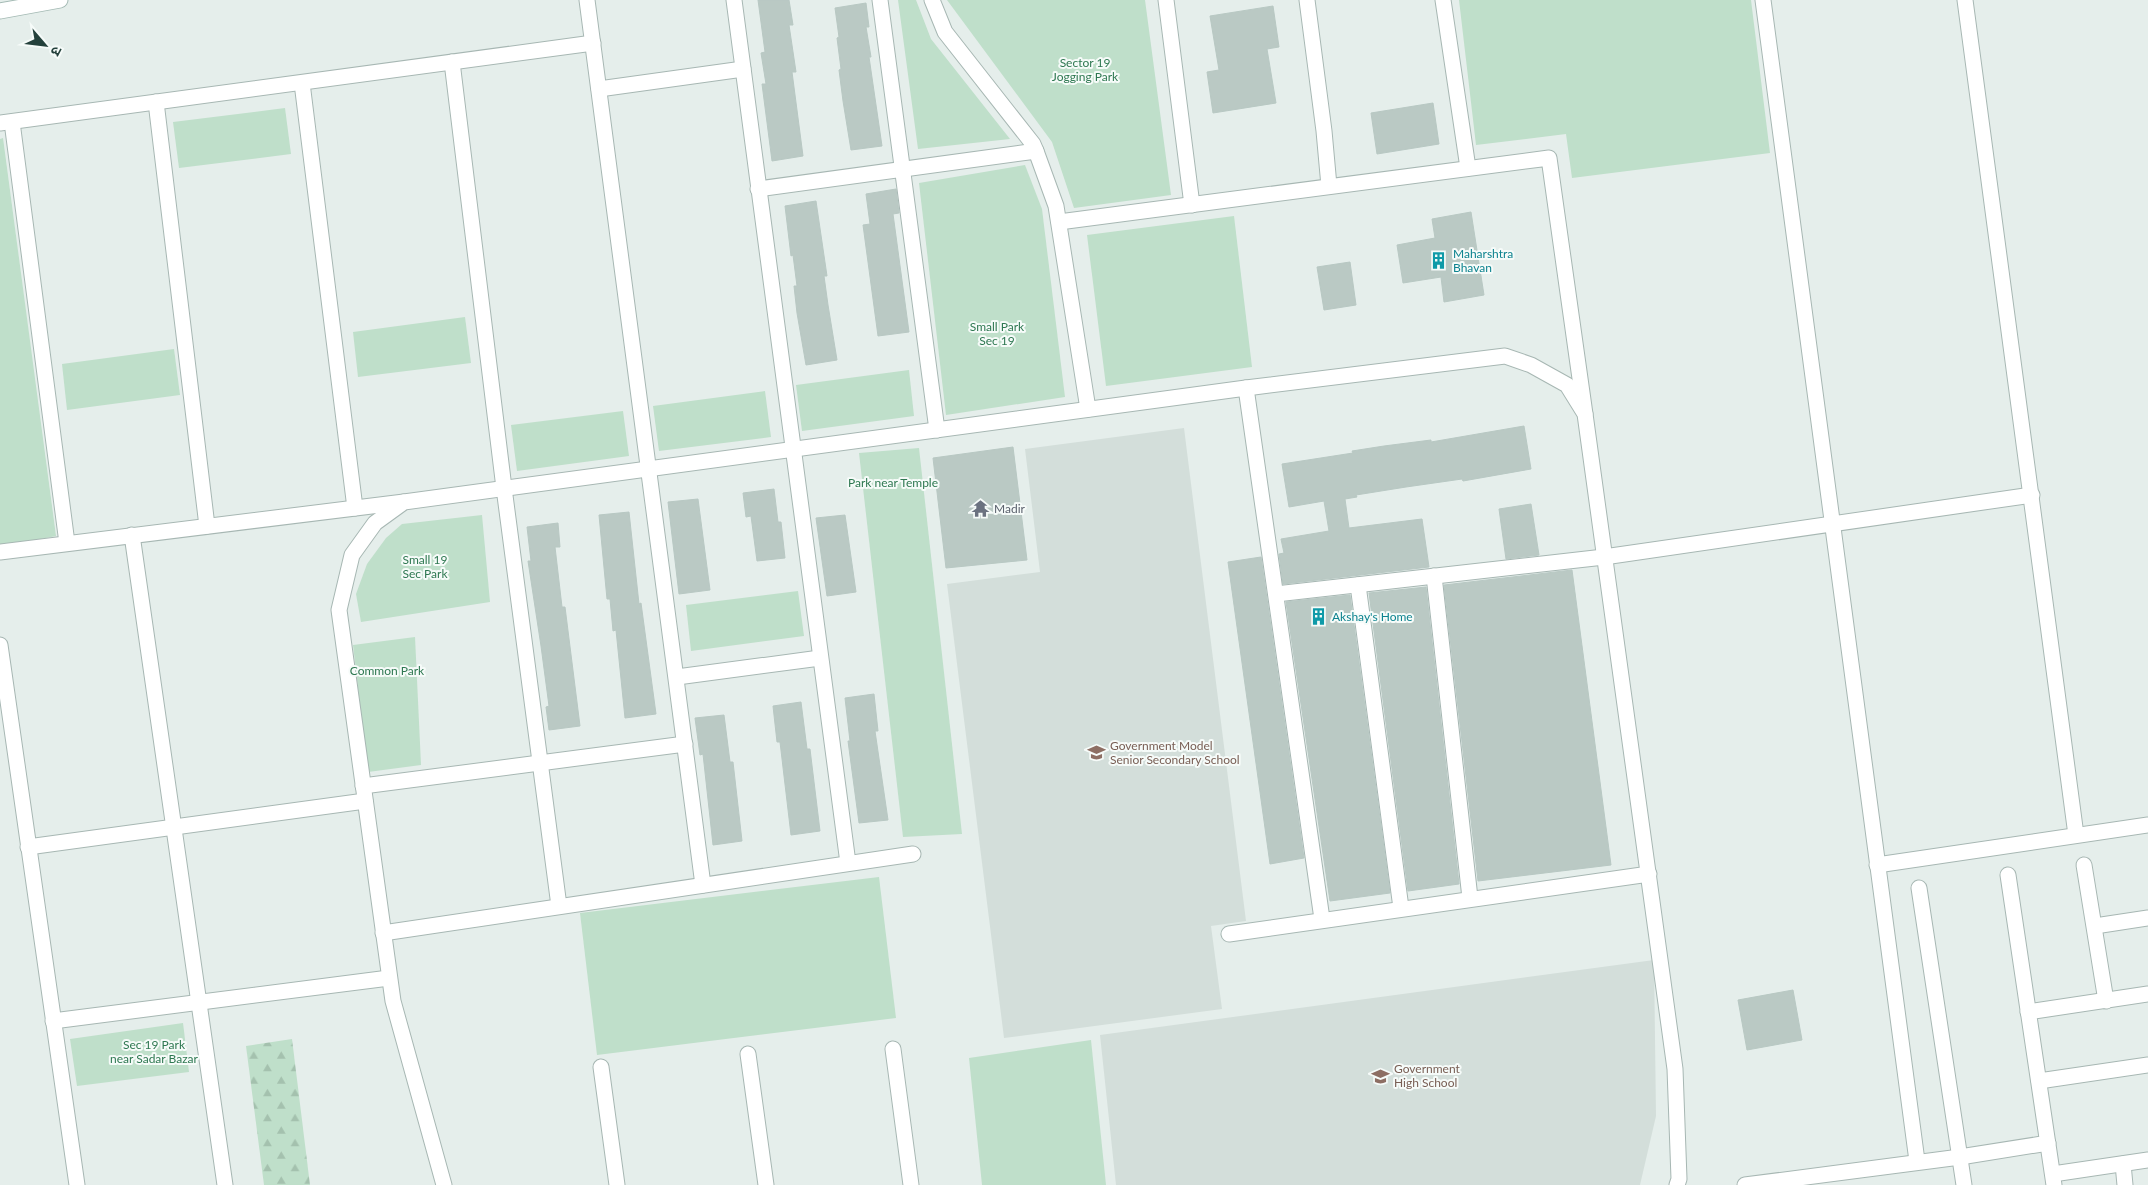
<svg xmlns="http://www.w3.org/2000/svg" width="2148" height="1185" viewBox="0 0 2148 1185" font-family="Lato,'Noto Sans Devanagari',sans-serif">
<defs>
<pattern id="forest-firs" width="22" height="20" patternUnits="userSpaceOnUse" patternTransform="scale(1.25)"><rect width="22" height="20" fill="#bfdfca"/><path d="M5 1l3.5 6h-7zM16 11l3.5 6h-7z" fill="#a4c1ae"/></pattern>
</defs>
<rect width="100%" height="100%" fill="#e5eeeb"/>
<!-- built -->
<g fill="#d3deda">
<polygon points="1184,428 1246,921 1211,926 1222,1009 1004,1038 947,584 1040,572 1025,449"/>
<polygon points="1654,960 1656,1116 1640,1185 1116,1185 1100,1035"/>
</g>
<!-- forest -->
<polygon fill="url(#forest-firs)" points="292,1039 310,1185 264,1185 246,1046"/>
<!-- park -->
<g fill="#bfdfca">
<polygon points="898,0 916,0 931,39 1010,139 918,149"/>
<polygon points="947,0 1145,0 1171,195 1074,208 1052,142"/>
<polygon points="1459,0 1751,0 1770,153 1572,178 1566,134 1476,145"/>
<polygon points="285,108 291,154 179,168 173,122"/>
<polygon points="3,138 56,536 0,547 0,139"/>
<polygon points="1025,165 1042,209 1065,397 946,415 919,183"/>
<polygon points="1234,216 1252,367 1106,386 1087,235"/>
<polygon points="465,317 471,363 358,377 353,332"/>
<polygon points="174,349 180,395 67,410 62,364"/>
<polygon points="909,370 914,416 802,431 796,385"/>
<polygon points="765,391 771,437 659,451 653,406"/>
<polygon points="623,411 629,456 517,471 511,425"/>
<polygon points="919,448 962,834 903,837 859,453"/>
<polygon points="482,515 490,602 361,622 356,594 367,564 386,538 402,524"/>
<polygon points="798,591 804,636 691,651 686,605"/>
<polygon points="415,637 421,765 368,772 353,645"/>
<polygon points="879,877 896,1018 597,1055 580,913"/>
<polygon points="183,1023 189,1072 77,1086 70,1039"/>
<polygon points="1091,1040 1106,1185 982,1185 969,1058"/>
</g>
<!-- building -->
<g fill="#bac9c4" stroke="#b8c8c3">
<polygon points="758,0 789,0 793,25 789,25 796,72 792,72 803,156 772,161 762,84 766,84 761,53 765,52"/>
<polygon points="866,3 869,27 866,27 871,57 869,57 882,146 851,150 843,101 839,70 841,69 837,38 839,37 835,8"/>
<polygon points="1273,6 1279,47 1267,49 1276,103 1213,113 1207,72 1219,70 1210,16"/>
<polygon points="1433,103 1439,144 1377,154 1371,113"/>
<polygon points="896,189 899,213 893,214 909,332 878,336 863,225 870,224 866,194"/>
<polygon points="816,201 827,276 824,276 828,305 837,360 806,365 797,313 794,286 797,286 793,255 791,256 785,206"/>
<polygon points="1471,212 1484,295 1444,302 1441,277 1403,283 1397,245 1435,238 1432,219"/>
<polygon points="1350,262 1356,305 1324,310 1317,267"/>
<polygon points="1524,426 1531,469 1463,481 1462,479 1406,487 1356,495 1357,497 1345,499 1349,528 1422,519 1429,567 1283,584 1279,554 1284,553 1281,539 1329,531 1324,501 1289,507 1282,464 1353,453 1352,451 1384,446 1431,440 1431,442"/>
<polygon points="1013,447 1027,560 946,568 933,458"/>
<polygon points="774,489 778,522 781,522 785,558 757,561 751,516 746,517 743,493"/>
<polygon points="698,499 710,590 679,594 668,502"/>
<polygon points="1531,504 1539,555 1506,559 1499,509"/>
<polygon points="629,512 639,604 641,603 656,714 625,718 616,630 613,631 610,599 607,599 599,515"/>
<polygon points="845,515 856,592 827,596 816,518"/>
<polygon points="558,523 560,547 555,547 562,607 565,607 580,726 549,730 546,707 549,706 541,646 528,561 531,561 527,527"/>
<polygon points="1261,557 1304,858 1270,864 1228,562"/>
<polygon points="1572,570 1611,865 1478,881 1444,585"/>
<polygon points="1426,587 1459,884 1408,891 1369,593"/>
<polygon points="1350,595 1390,893 1330,901 1286,602"/>
<polygon points="874,694 878,731 875,731 888,820 859,823 848,741 850,741 845,698"/>
<polygon points="801,702 807,749 810,749 820,831 791,835 780,742 777,742 773,706"/>
<polygon points="724,715 730,762 733,762 742,841 713,845 703,754 700,755 695,718"/>
<polygon points="1793,990 1802,1040 1747,1050 1738,1000"/>
</g>
<g fill="none" stroke-linecap="round" stroke-linejoin="round">
<defs>
<g id="minor">
<polyline points="587,0 703,885"/>
<polyline points="734,0 848,863"/>
<polyline points="880,0 937,430"/>
<polyline points="1166,0 1192,205"/>
<polyline points="1307,0 1324,131 1329,186"/>
<polyline points="1443,0 1468,168"/>
<polyline points="1763,0 1917,1161"/>
<polyline points="1965,0 2076,835"/>
<polyline points="452,62 504,488 559,906"/>
<polyline points="302,83 355,508"/>
<polyline points="599,89 743,69"/>
<polyline points="156,102 207,526"/>
<polyline points="12,122 67,543"/>
<polyline points="0,123 593,43"/>
<polyline points="758,189 1036,151"/>
<polyline points="1059,222 1549,158 1585,414"/>
<polyline points="1246,388 1322,919"/>
<polyline points="132,535 225,1185"/>
<polyline points="0,552 404,502"/>
<polyline points="1434,576 1470,898"/>
<polyline points="1358,585 1401,908"/>
<polyline points="1276,594 1604,557 2032,495"/>
<polyline points="0,645 77,1185"/>
<polyline points="677,677 820,658"/>
<polyline points="363,786 685,744"/>
<polyline points="28,847 365,801"/>
<polyline points="1877,865 2148,825"/>
<polyline points="2084,865 2106,1001"/>
<polyline points="2008,875 2054,1185"/>
<polyline points="1919,888 1964,1185"/>
<polyline points="2095,926 2148,918"/>
<polyline points="383,933 913,854"/>
<polyline points="1229,934 1649,874"/>
<polyline points="2028,1012 2148,994"/>
<polyline points="53,1021 389,978"/>
<polyline points="893,1049 911,1185"/>
<polyline points="748,1054 766,1185"/>
<polyline points="601,1067 617,1185"/>
<polyline points="2039,1081 2148,1065"/>
<polyline points="2123,1164 2125,1185"/>
<polyline points="2053,1174 2148,1160"/>
<polyline points="1745,1185 1960,1157 2048,1143"/>
</g>
<g id="tertiary">
<polyline points="932,0 945,32 1033,144 1036,151 1056,206 1088,409"/>
<polyline points="444,1185 393,1001 339,610 352,555 375,523 404,502 1246,388 1505,356 1531,365 1567,385 1585,414 1675,1069 1679,1179 1677,1185"/>
</g>
<polyline id="secondary" points="0,11 60,0"/>
</defs>
<!-- minor casing -->
<use href="#minor" stroke="#a7b7b3" stroke-width="17"/>
<!-- tertiary casing -->
<use href="#tertiary" stroke="#a7b7b3" stroke-width="17"/>
<!-- secondary casing -->
<use href="#secondary" stroke="#a4bab4" stroke-width="17"/>
<!-- minor -->
<use href="#minor" stroke="#fff" stroke-width="15"/>
<!-- tertiary -->
<use href="#tertiary" stroke="#fff" stroke-width="15"/>
<!-- secondary -->
<use href="#secondary" stroke="#fff" stroke-width="15"/>
</g>
<!-- icons -->
<defs>
<symbol id="building-bare" viewBox="-9 -9 18 18"><path d="M-4-6H4V6H1V3H-1V6H-4ZM-2.5-4.3h1.7v1.8h-1.7ZM.8-4.3h1.7v1.8H.8ZM-2.5-1h1.7V.8h-1.7ZM.8-1h1.7V.8H.8Z" fill="#0f9aa8" stroke="#f6fbf9" stroke-width="2.5" paint-order="stroke"/></symbol>
<symbol id="temple-bare" viewBox="-9 -9 18 18"><path d="M0-6L5-2H3V0L6.5 2.5H4V6H1.5V3h-3V6H-4V2.5H-6.5L-3 0V-2H-5Z" fill="#6b7280" stroke="#f6fbf9" stroke-width="2.5" paint-order="stroke"/></symbol>
<symbol id="school-bare" viewBox="-9 -9 18 18"><path d="M0-5L7-2L0 1L-7-2ZM-4 1L0 2.5L4 1V4Q0 6-4 4Z" fill="#8d6e63" stroke="#f6fbf9" stroke-width="2.5" paint-order="stroke"/></symbol>
</defs>
<g fill-rule="evenodd">
<use href="#building-bare" x="1426" y="248" width="25" height="25"/>
<use href="#temple-bare" x="968" y="496" width="25" height="25"/>
<use href="#building-bare" x="1306" y="604" width="25" height="25"/>
<use href="#school-bare" x="1084" y="740" width="25" height="25"/>
<use href="#school-bare" x="1368" y="1064" width="25" height="25"/>
</g>
<g text-anchor="middle" stroke-width="4" stroke-linejoin="round" paint-order="stroke">
<!-- park labels -->
<g font-size="12" fill="#2e7851" stroke="#f6fbf9">
<text x="1085" y="67">Sector 19<tspan x="1085" dy="14">Jogging Park</tspan></text>
<text x="997" y="331">Small Park<tspan x="997" dy="14">Sec 19</tspan></text>
<text x="893" y="487">Park near Temple</text>
<text x="425" y="564">Small 19<tspan x="425" dy="14">Sec Park</tspan></text>
<text x="387" y="675">Common Park</text>
<text x="154" y="1049">Sec 19 Park<tspan x="154" dy="14">near Sadar Bazar</tspan></text>
</g>
<!-- culture labels -->
<g font-size="12" fill="#0d838f" stroke="#f6fbf9" text-anchor="start">
<text x="1453" y="258">Maharshtra<tspan x="1453" dy="14">Bhavan</tspan></text>
<text x="1332" y="621">Akshay's Home</text>
</g>
<!-- worship labels -->
<g font-size="12" fill="#5b616d" stroke="#f6fbf9" text-anchor="start">
<text x="994" y="513">Madir</text>
</g>
<!-- education labels -->
<g font-size="12" fill="#785e54" stroke="#f6fbf9" text-anchor="start">
<text x="1110" y="750">Government Model<tspan x="1110" dy="14">Senior Secondary School</tspan></text>
<text x="1394" y="1073">Government<tspan x="1394" dy="14">High School</tspan></text>
</g>
</g>
<!-- north arrow -->
<g transform="translate(45 45) rotate(118)" stroke="#f6fbf9" stroke-width="4" paint-order="stroke">
<path d="M0-4L9 19L0 12L-9 19Z" fill="#24413c"/>
<text y="-8" font-size="14" font-weight="bold" text-anchor="middle" fill="#24413c">उ</text>
</g>
</svg>
